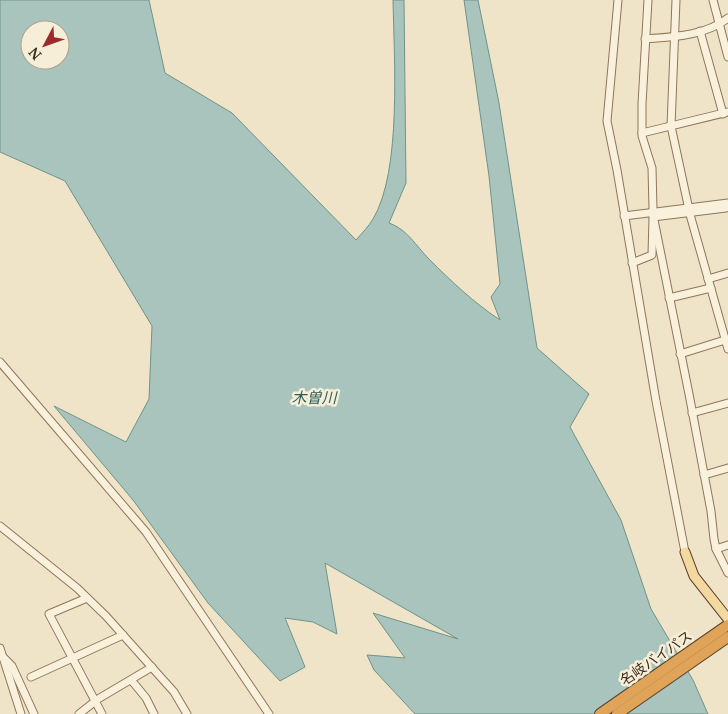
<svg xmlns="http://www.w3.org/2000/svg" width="728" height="714" viewBox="0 0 728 714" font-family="'Noto Serif','Noto Sans JP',serif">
<rect width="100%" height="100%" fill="#f0e4c8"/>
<!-- water -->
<path fill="#a9c4bc" stroke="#6f938a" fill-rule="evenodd" d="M 0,0 L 149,0 L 165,73 L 232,113 L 356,240 C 362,233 369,226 373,219 C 402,171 394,57 393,0 L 404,0 L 406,183 L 389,223 C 407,229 416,246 429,259 C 452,282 473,302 500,320 L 491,297 L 500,284 L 489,176 L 464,0 L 478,0 L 499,103 L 537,348 L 589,394 L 570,427 L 621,520 L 651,609 L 693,680 L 708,714 L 415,714 L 374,670 L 367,655 L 405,658 L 373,613 L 458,639 L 325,563 L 337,634 L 313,622 L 285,618 L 305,667 L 280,681 L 208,603 L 133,500 L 54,406 L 126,442 L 149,399 L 152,326 L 65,181 L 0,152 ZM 30,30 L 60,30 L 60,60 L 30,60 Z"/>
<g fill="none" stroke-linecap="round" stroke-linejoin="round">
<defs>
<g id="minor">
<polyline points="618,0 607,121 617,170 656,401 685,552"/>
<polyline points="648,0 642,104 642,136 652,168 653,209"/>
<polyline points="676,0 671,126 688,205"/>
<polyline points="713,0 728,57"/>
<polyline points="700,31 723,114"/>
<path d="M 645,39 C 673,37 705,36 728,18"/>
<polyline points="642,133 728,112"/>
<polyline points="689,211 728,349"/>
<polyline points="653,215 689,394 711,511 714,539 716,549 728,573"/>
<polyline points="624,216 728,203"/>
<polyline points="632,263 652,255 653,217 726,208 728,204"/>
<polyline points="708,279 728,273"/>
<polyline points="669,298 711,288"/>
<polyline points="680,354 728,339"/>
<polyline points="0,362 146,532 269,714"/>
<polyline points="692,413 728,403"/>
<polyline points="704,475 728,468"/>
<polyline points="0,526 77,588 106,616 174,692 187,714"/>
<polyline points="716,549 728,545"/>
<polyline points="87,598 49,614 102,714"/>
<polyline points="0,648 21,714"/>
<polyline points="4,658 12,666 34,714"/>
<polyline points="31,677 123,635"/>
<polyline points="132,681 146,698 154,714"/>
<polyline points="79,714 98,699 152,667"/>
</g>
<polyline id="major" points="685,552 694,576 728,619"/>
<g id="highway">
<polyline points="600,714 728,625"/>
<polyline points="617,714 728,637"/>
</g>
</defs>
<!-- minor casing -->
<use href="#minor" stroke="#8d765c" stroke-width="9"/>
<!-- major casing -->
<use href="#major" stroke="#5b4430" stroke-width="11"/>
<!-- highway casing -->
<use href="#highway" stroke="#5b4430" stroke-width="12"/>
<!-- minor -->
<use href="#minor" stroke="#faf1dc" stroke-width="7"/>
<!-- major -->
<use href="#major" stroke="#f3d9a0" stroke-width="9"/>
<!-- highway -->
<use href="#highway" stroke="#e0a458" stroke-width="10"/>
</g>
<g text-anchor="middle" stroke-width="5" stroke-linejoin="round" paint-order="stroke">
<!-- street labels -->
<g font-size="14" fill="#3d2e20" stroke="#f7eed8">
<text transform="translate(656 658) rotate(-35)" y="5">名岐バイパス</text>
</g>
<!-- water labels -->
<g font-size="15" font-style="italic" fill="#2f5d5a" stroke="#f7eed8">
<text x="314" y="403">木曽川</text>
</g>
</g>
<!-- north arrow -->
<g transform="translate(45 45) rotate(229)"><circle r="24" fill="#f7eed8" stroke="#ada18e"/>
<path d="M0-4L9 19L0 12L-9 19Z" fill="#9e2a2b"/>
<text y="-8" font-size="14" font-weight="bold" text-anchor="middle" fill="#3d2e20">N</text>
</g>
</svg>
